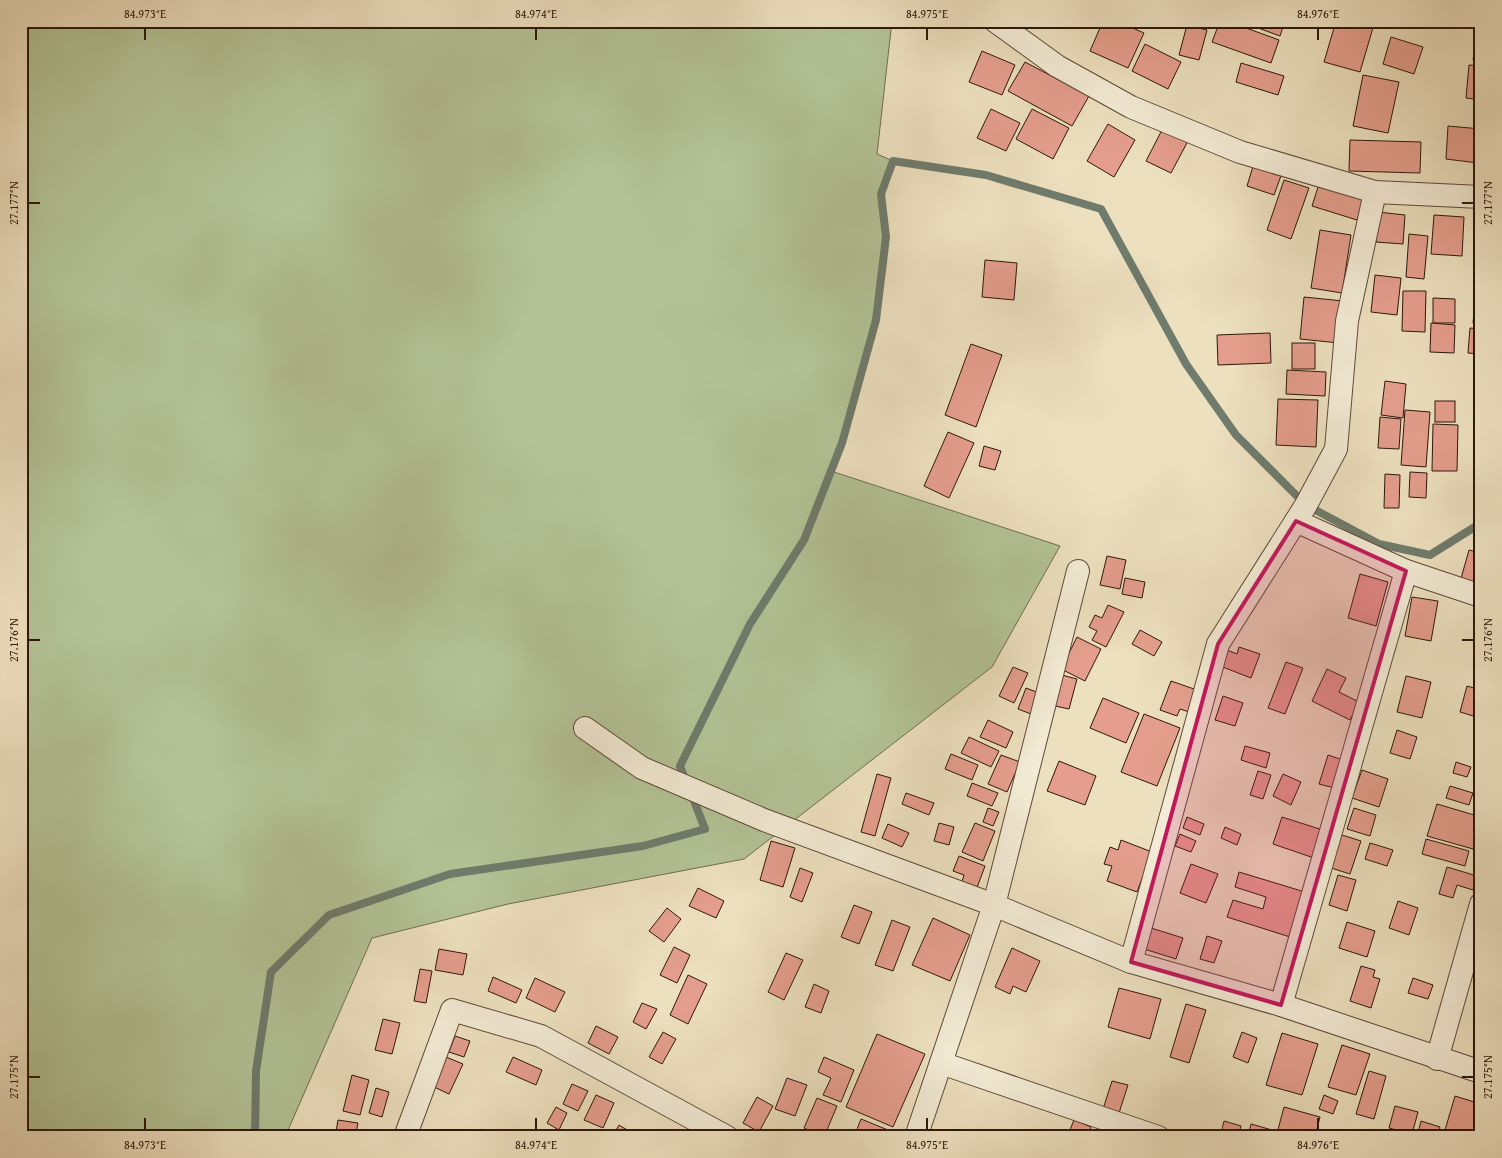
<svg xmlns="http://www.w3.org/2000/svg" width="1502" height="1158" viewBox="0 0 1502 1158" font-family="'Gentium Book Plus',serif">
<rect width="100%" height="100%" fill="#ede0bf"/>
<filter id="stains"><feTurbulence type="fractalNoise" baseFrequency=".004" numOctaves="4"/><feColorMatrix values="0 0 0 0 .2 0 0 0 0 .09 0 0 0 0 .02 0 0 0 .5 -.17"/></filter>
<radialGradient id="worn" r=".72"><stop offset=".6" stop-color="#630" stop-opacity="0"/><stop offset="1" stop-color="#630" stop-opacity=".3"/></radialGradient>
<!-- green -->
<polygon fill="#b3c396" stroke="#706d50" points="21,21 892,21 877,154 893,161 881,194 886,237 876,320 842,443 831,471 1060,546 992,667 744,859 508,904 372,938 285,1137 21,1137"/>
<g fill="none" stroke-linecap="round" stroke-linejoin="round">
<!-- stream -->
<g stroke="#6f7b6c" stroke-width="8">
<polyline points="686,782 680,766 750,624 804,540 842,443 876,320 886,237 881,194 893,161 986,175 1101,209 1186,364 1236,435 1306,505 1379,544 1430,555 1481,523"/>
<polyline points="255,1137 256,1071 271,972 329,915 450,874 643,846 705,829 691,793"/>
</g>
</g>
<!-- building -->
<g fill="#e59e8d" stroke="#2e1709">
<polygon points="1103,21 1117,21 1144,33 1128,68 1090,51"/>
<polygon points="1220,21 1227,21 1279,40 1271,63 1212,42"/>
<polygon points="1239,21 1285,21 1280,36"/>
<polygon points="1336,21 1375,21 1360,72 1324,62"/>
<polygon points="1479,21 1481,21 1481,61 1473,60"/>
<polygon points="1187,25 1207,30 1199,60 1179,55"/>
<polygon points="1391,37 1423,47 1414,74 1383,64"/>
<polygon points="1145,44 1181,62 1168,89 1132,71"/>
<polygon points="982,51 1015,65 1002,95 969,82"/>
<polygon points="1025,62 1089,96 1072,126 1008,91"/>
<polygon points="1241,63 1284,76 1278,95 1236,82"/>
<polygon points="1469,65 1481,66 1481,100 1466,98"/>
<polygon points="1363,75 1399,82 1388,133 1353,126"/>
<polygon points="991,109 1020,123 1006,151 977,138"/>
<polygon points="1032,109 1069,128 1053,159 1016,139"/>
<polygon points="1108,124 1135,140 1114,177 1087,161"/>
<polygon points="1164,126 1189,139 1171,173 1146,161"/>
<polygon points="1448,126 1481,129 1478,163 1446,159"/>
<polygon points="1350,140 1421,142 1420,173 1349,171"/>
<polygon points="1254,163 1282,173 1274,195 1247,186"/>
<polygon points="1284,180 1309,188 1291,239 1267,230"/>
<polygon points="1319,184 1365,198 1357,220 1312,206"/>
<polygon points="1378,212 1405,215 1403,244 1376,242"/>
<polygon points="1434,215 1464,217 1462,256 1431,254"/>
<polygon points="1477,219 1481,219 1481,275 1475,275"/>
<polygon points="1320,230 1351,235 1342,293 1311,288"/>
<polygon points="1409,234 1428,236 1424,279 1406,277"/>
<polygon points="985,260 1017,263 1014,300 982,297"/>
<polygon points="1375,275 1401,278 1397,315 1371,312"/>
<polygon points="1477,281 1481,281 1481,324 1473,323"/>
<polygon points="1403,291 1426,291 1425,332 1402,331"/>
<polygon points="1304,297 1343,301 1339,343 1300,339"/>
<polygon points="1433,298 1455,299 1455,323 1433,323"/>
<polygon points="1431,323 1455,325 1454,353 1430,352"/>
<polygon points="1470,328 1481,329 1481,354 1468,353"/>
<polygon points="1270,333 1271,363 1218,365 1217,335"/>
<rect x="1292" y="343" width="23" height="26"/>
<polygon points="971,344 1002,355 976,427 945,415"/>
<polygon points="1287,370 1326,372 1325,396 1286,394"/>
<polygon points="1385,381 1406,384 1403,418 1381,415"/>
<polygon points="1278,399 1318,400 1316,447 1276,445"/>
<rect x="1435" y="401" width="20" height="21"/>
<polygon points="1405,410 1430,412 1426,467 1401,465"/>
<polygon points="1380,417 1401,419 1399,449 1378,448"/>
<polygon points="1433,424 1458,425 1457,471 1432,471"/>
<polygon points="948,432 974,443 949,498 924,486"/>
<polygon points="984,446 1001,451 995,470 979,466"/>
<polygon points="1410,472 1427,473 1426,498 1409,497"/>
<polygon points="1385,474 1400,475 1399,508 1384,508"/>
<polygon points="1469,550 1481,553 1481,587 1460,582"/>
<polygon points="1107,556 1126,560 1120,589 1100,585"/>
<polygon points="1360,574 1388,582 1376,626 1348,618"/>
<polygon points="1125,578 1145,582 1142,598 1122,594"/>
<polygon points="1412,597 1438,601 1431,641 1405,636"/>
<polygon points="1108,605 1124,612 1106,647 1092,640 1097,631 1089,627 1095,615 1102,618"/>
<polygon points="1140,630 1162,642 1154,656 1132,644"/>
<polygon points="1077,637 1101,649 1085,681 1061,669"/>
<polygon points="1239,647 1260,654 1251,678 1220,666 1227,650 1237,654"/>
<polygon points="1286,662 1303,668 1285,714 1268,708"/>
<polygon points="1013,667 1028,673 1014,703 999,696"/>
<polygon points="1327,669 1346,678 1339,692 1359,702 1350,720 1312,701"/>
<polygon points="1062,675 1077,679 1069,709 1055,706"/>
<polygon points="1406,676 1431,682 1422,718 1397,712"/>
<polygon points="1171,681 1197,690 1189,712 1180,709 1177,716 1160,710"/>
<polygon points="1467,686 1481,690 1480,718 1460,712"/>
<polygon points="1026,688 1039,693 1031,714 1018,709"/>
<polygon points="1223,696 1243,703 1235,726 1215,720"/>
<polygon points="1103,698 1139,713 1126,743 1090,728"/>
<polygon points="1144,714 1180,728 1157,786 1121,772"/>
<polygon points="988,720 1013,732 1006,748 980,737"/>
<polygon points="1397,730 1417,737 1410,759 1390,753"/>
<polygon points="969,737 999,751 991,767 961,753"/>
<polygon points="1245,746 1270,753 1266,768 1241,760"/>
<polygon points="951,754 978,765 972,780 945,769"/>
<polygon points="1001,755 1020,762 1007,792 988,784"/>
<polygon points="1328,755 1346,761 1338,789 1319,784"/>
<polygon points="1059,761 1096,776 1085,805 1047,791"/>
<polygon points="1456,762 1471,767 1467,777 1453,773"/>
<polygon points="1362,770 1388,779 1379,807 1352,798"/>
<polygon points="1258,771 1271,775 1263,799 1250,795"/>
<polygon points="877,774 891,778 875,836 861,832"/>
<polygon points="1283,774 1301,782 1291,805 1273,796"/>
<polygon points="972,783 998,793 992,806 967,796"/>
<polygon points="1450,786 1473,793 1469,805 1446,798"/>
<polygon points="906,793 934,803 929,815 902,804"/>
<polygon points="1437,804 1481,817 1473,849 1427,836"/>
<polygon points="988,808 999,812 993,826 983,822"/>
<polygon points="1354,808 1376,815 1370,836 1347,829"/>
<polygon points="1187,817 1204,824 1200,835 1183,828"/>
<polygon points="1282,817 1326,831 1317,859 1273,844"/>
<polygon points="939,823 954,827 949,845 934,841"/>
<polygon points="975,823 995,831 983,861 962,852"/>
<polygon points="888,824 909,833 902,847 882,838"/>
<polygon points="1225,827 1241,834 1237,845 1221,838"/>
<polygon points="1180,834 1196,841 1191,852 1175,846"/>
<polygon points="1339,834 1361,841 1350,874 1328,867"/>
<polygon points="1426,839 1469,851 1465,866 1422,854"/>
<polygon points="1121,840 1152,852 1137,892 1107,881 1112,866 1104,864 1110,847 1118,850"/>
<polygon points="771,841 795,848 783,887 760,880"/>
<polygon points="1370,843 1393,850 1387,866 1365,859"/>
<polygon points="959,856 985,866 975,893 960,888 964,875 953,871"/>
<polygon points="1191,864 1218,874 1206,903 1180,893"/>
<polygon points="1447,867 1477,876 1473,890 1457,885 1453,898 1439,894"/>
<polygon points="800,868 813,873 802,902 790,897"/>
<polygon points="1239,872 1305,892 1290,937 1227,917 1233,900 1263,909 1266,897 1235,887"/>
<polygon points="1338,875 1356,880 1347,911 1329,905"/>
<polygon points="698,888 724,901 716,918 689,906"/>
<polygon points="1398,901 1418,908 1409,935 1389,928"/>
<polygon points="854,905 872,912 859,944 841,937"/>
<polygon points="667,908 681,919 664,942 649,931"/>
<polygon points="933,918 970,935 950,981 912,965"/>
<polygon points="892,920 910,927 893,971 875,965"/>
<polygon points="1347,922 1375,931 1367,957 1339,948"/>
<polygon points="1151,928 1183,938 1176,959 1144,949"/>
<polygon points="1207,936 1222,941 1214,963 1200,959"/>
<polygon points="674,947 690,955 677,983 660,975"/>
<polygon points="1012,948 1040,961 1026,992 1013,986 1010,994 995,987"/>
<polygon points="439,949 467,954 463,975 435,970"/>
<polygon points="786,953 803,960 784,1000 768,992"/>
<polygon points="1361,966 1375,970 1373,977 1380,979 1371,1008 1350,1001"/>
<polygon points="420,969 432,971 426,1003 414,1001"/>
<polygon points="688,975 707,984 688,1024 670,1015"/>
<polygon points="493,977 522,990 516,1003 488,991"/>
<polygon points="535,978 565,992 555,1012 526,998"/>
<polygon points="1413,978 1433,985 1428,999 1408,993"/>
<polygon points="814,984 829,991 821,1013 805,1007"/>
<polygon points="1119,988 1161,999 1150,1039 1108,1027"/>
<polygon points="642,1003 657,1009 646,1029 633,1022"/>
<polygon points="1186,1004 1206,1010 1189,1063 1170,1057"/>
<polygon points="383,1019 400,1023 392,1054 375,1050"/>
<polygon points="596,1026 618,1037 609,1054 588,1043"/>
<polygon points="663,1032 676,1039 662,1064 649,1057"/>
<polygon points="1242,1032 1257,1038 1248,1063 1233,1057"/>
<polygon points="1282,1033 1318,1044 1302,1095 1266,1085"/>
<polygon points="877,1034 925,1054 893,1127 846,1107"/>
<polygon points="455,1036 470,1041 464,1057 449,1052"/>
<polygon points="1342,1045 1370,1054 1356,1095 1328,1087"/>
<polygon points="446,1057 463,1064 449,1094 432,1086"/>
<polygon points="513,1057 542,1070 536,1085 506,1072"/>
<polygon points="824,1057 854,1070 841,1102 823,1095 831,1078 818,1072"/>
<polygon points="1369,1071 1386,1076 1374,1119 1356,1114"/>
<polygon points="352,1075 369,1080 360,1115 343,1111"/>
<polygon points="787,1078 807,1085 795,1116 775,1109"/>
<polygon points="1112,1081 1128,1085 1119,1113 1103,1109"/>
<polygon points="572,1084 588,1091 578,1111 563,1104"/>
<polygon points="376,1088 389,1092 382,1117 369,1113"/>
<polygon points="596,1095 614,1103 603,1128 584,1120"/>
<polygon points="1324,1095 1338,1101 1333,1114 1319,1109"/>
<polygon points="1455,1096 1481,1104 1481,1126 1478,1137 1469,1137 1445,1130"/>
<polygon points="757,1097 773,1106 759,1132 743,1123"/>
<polygon points="817,1098 837,1106 824,1137 804,1128"/>
<polygon points="1395,1106 1418,1112 1412,1134 1389,1128"/>
<polygon points="556,1107 567,1113 559,1130 547,1123"/>
<polygon points="1284,1107 1320,1117 1315,1137 1276,1137"/>
<polygon points="861,1119 888,1130 885,1137 854,1137"/>
<polygon points="338,1120 358,1123 355,1137 335,1137"/>
<polygon points="1074,1120 1091,1127 1087,1137 1067,1137"/>
<polygon points="1224,1121 1241,1126 1238,1137 1220,1137"/>
<polygon points="1421,1121 1440,1127 1438,1137 1417,1137"/>
<polygon points="1251,1124 1272,1130 1270,1137 1248,1137"/>
<polygon points="619,1125 639,1137 612,1137"/>
</g>
<g fill="none" stroke-linecap="round" stroke-linejoin="round">
<defs>
<g id="minor">
<polyline points="995,21 1057,66 1131,107 1240,152 1375,192 1481,197"/>
<polyline points="1296,521 1406,571 1481,596"/>
<polyline points="585,728 642,768 764,820 994,905 1131,962 1281,1005 1481,1072"/>
<polyline points="1131,962 1218,644 1306,505 1336,449 1347,321 1375,192"/>
<polyline points="1281,1005 1406,571"/>
<polyline points="1437,1059 1481,904"/>
<polyline points="941,1063 1158,1137"/>
<polyline points="405,1137 452,1010 541,1036 727,1137"/>
<polyline points="916,1137 994,905 1078,571"/>
</g>
</defs>
<!-- minor casing -->
<use href="#minor" stroke="#5e4936" stroke-width="24"/>
<!-- minor -->
<use href="#minor" stroke="#f3ebd5" stroke-width="22"/>
</g>
<!-- marked area -->
<path fill="#c2185b" fill-opacity="0.2" stroke="#c2185b" stroke-width="4" stroke-linejoin="round" d="M 1296,521 L 1406,571 L 1281,1005 L 1131,962 L 1218,644 Z"/>
<!-- ticks -->
<path fill="none" stroke="#2e1709" stroke-width="2" d="M 145,28 L 145,40M 536,28 L 536,40M 927,28 L 927,40M 1318,28 L 1318,40M 28,203 L 40,203M 1462,203 L 1474,203M 28,640 L 40,640M 1462,640 L 1474,640M 28,1077 L 40,1077M 1462,1077 L 1474,1077M 145,1118 L 145,1130M 536,1118 L 536,1130M 927,1118 L 927,1130M 1318,1118 L 1318,1130"/>
<!-- margin -->
<rect width="1502" height="1158" fill="none" stroke="#ede0bf" stroke-width="55"/>
<rect x="28" y="28" width="1446" height="1102" fill="none" stroke="#2e1709" stroke-width="2"/>
<g font-size="12" text-anchor="middle" fill="#2e1709">
<text x="145" y="18">84.973°E</text>
<text x="536" y="18">84.974°E</text>
<text x="927" y="18">84.975°E</text>
<text x="1318" y="18">84.976°E</text>
<text transform="translate(14 203) rotate(-90)" y="4">27.177°N</text>
<text transform="translate(1488 203) rotate(-90)" y="4">27.177°N</text>
<text transform="translate(14 640) rotate(-90)" y="4">27.176°N</text>
<text transform="translate(1488 640) rotate(-90)" y="4">27.176°N</text>
<text transform="translate(14 1077) rotate(-90)" y="4">27.175°N</text>
<text transform="translate(1488 1077) rotate(-90)" y="4">27.175°N</text>
<text x="145" y="1149">84.973°E</text>
<text x="536" y="1149">84.974°E</text>
<text x="927" y="1149">84.975°E</text>
<text x="1318" y="1149">84.976°E</text>
</g>
<rect width="100%" height="100%" filter="url(#stains)"/>
<rect width="100%" height="100%" fill="url(#worn)"/>
</svg>
